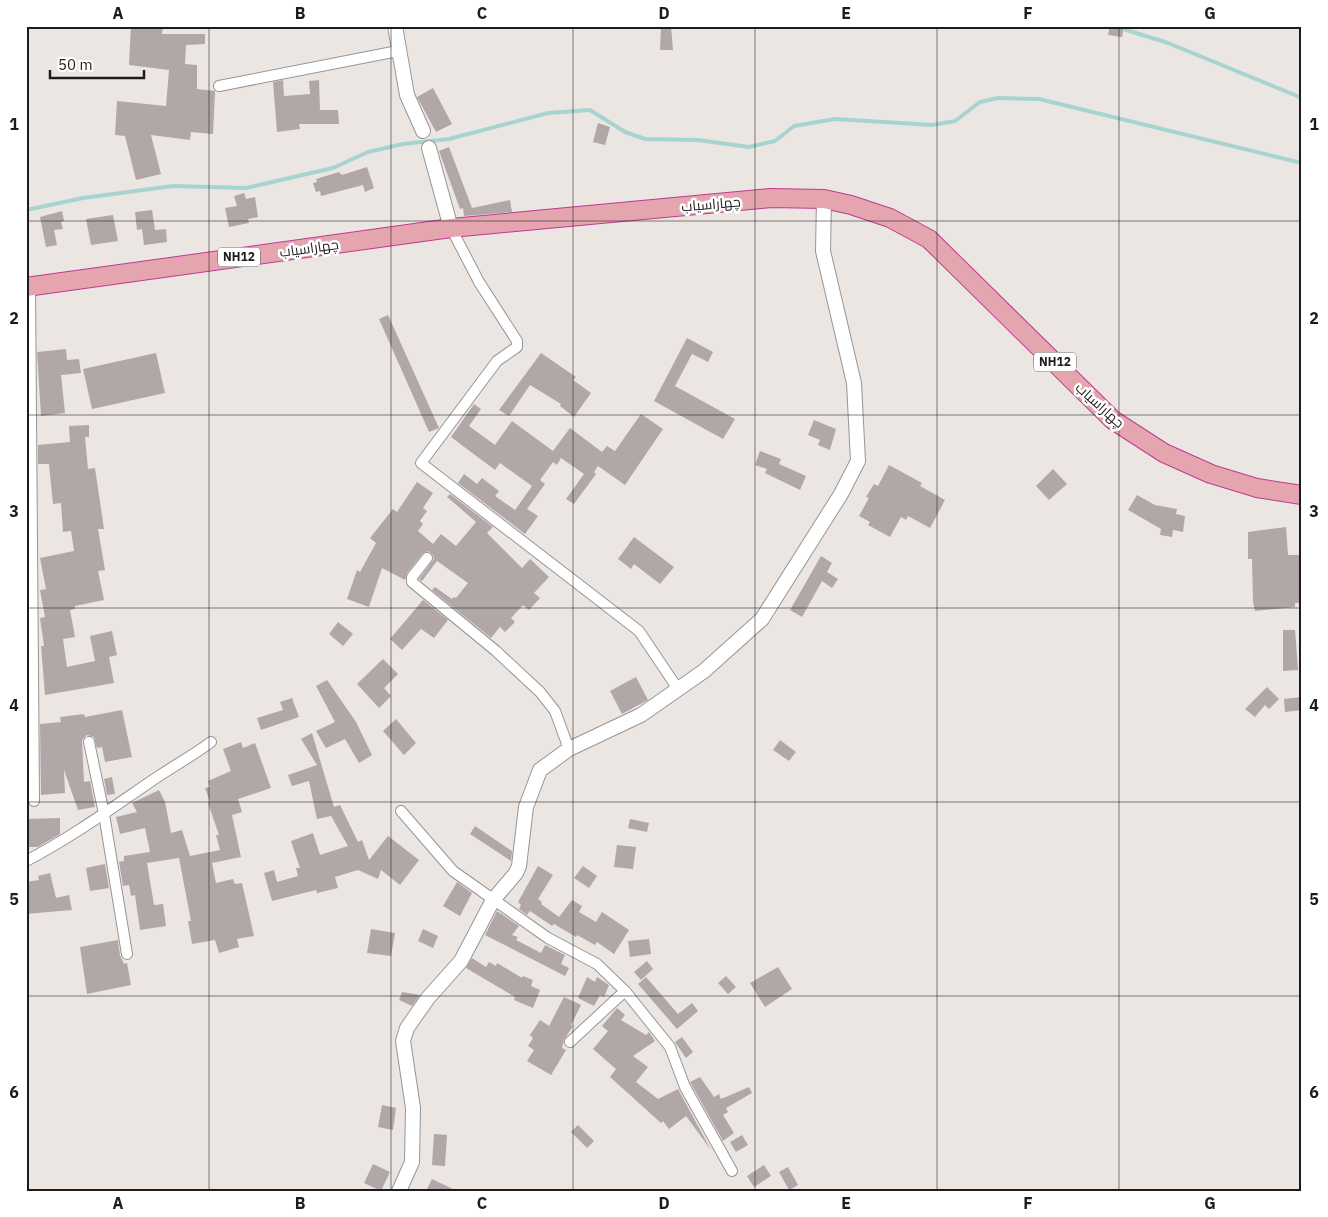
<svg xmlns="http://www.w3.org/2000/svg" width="1328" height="1217" viewBox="0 0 1328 1217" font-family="'IBM Plex Sans',Cairo,sans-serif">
<rect width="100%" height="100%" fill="#ece6e3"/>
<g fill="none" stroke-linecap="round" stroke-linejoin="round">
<!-- stream -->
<g stroke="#a8d4d0" stroke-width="4">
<polyline points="1120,28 1168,43 1302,98"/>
<polyline points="26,210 83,198 173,186 246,188 333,168 368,152 403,144 449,139 548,113 590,110 625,132 645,139 698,140 749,147 775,141 794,126 835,119 932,125 955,121 980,102 998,98 1039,99 1302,163"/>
</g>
</g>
<!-- building -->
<g fill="#b1a7a6">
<polygon points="131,26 163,26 162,34 205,34 205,44 186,45 185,64 197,65 197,89 215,91 213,134 191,132 190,140 151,135 161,174 136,180 125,136 115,135 117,101 166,106 169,70 129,65"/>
<polygon points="661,26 671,26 673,50 660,50"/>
<polygon points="1110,26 1124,26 1122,37 1108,35"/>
<polygon points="283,80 284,96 310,94 309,81 319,80 320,110 338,110 339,124 299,124 300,129 277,132 273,82"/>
<polygon points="433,88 452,124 436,132 417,97"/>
<polygon points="598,123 610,127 605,145 593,142"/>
<polygon points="449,147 472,208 510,200 512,212 464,216 463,208 460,209 439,151"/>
<polygon points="367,167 374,188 365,192 363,185 321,196 320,191 316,192 313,183 317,182 316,179 339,172 342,175"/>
<polygon points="244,193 246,199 255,197 258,217 248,219 249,223 229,227 225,208 237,206 234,196"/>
<polygon points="152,210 155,230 166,229 167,242 144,245 142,229 137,230 135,212"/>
<polygon points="62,211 64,221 61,222 63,229 54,230 57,245 46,247 40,217"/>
<polygon points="113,215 118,241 91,245 86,219"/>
<polygon points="388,315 439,428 429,432 379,319"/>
<polygon points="687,338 713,352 708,362 692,354 675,386 735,419 723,439 654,401"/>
<polygon points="66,349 67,360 79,359 81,373 61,375 65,413 41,416 37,352"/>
<polygon points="156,353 165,393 92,409 83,369"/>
<polygon points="541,353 576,377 573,380 591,393 574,417 560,406 561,404 530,385 509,416 499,410"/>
<polygon points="474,404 481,409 469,426 495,445 512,421 553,451 570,428 602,452 607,446 615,451 641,414 663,429 625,485 598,466 594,472 596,474 574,504 566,499 584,474 561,458 557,465 553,462 540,480 545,484 527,509 538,516 525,534 458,483 464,474 477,484 482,478 499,491 495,496 515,510 532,486 500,463 495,470 451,437"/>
<polygon points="814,420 836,429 830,450 818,445 820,440 808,435"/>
<polygon points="89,425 89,437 85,437 88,469 95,468 104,529 98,529 105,570 98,571 104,600 75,606 75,609 70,610 75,637 63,639 67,667 95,661 90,636 112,631 117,655 109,657 114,683 45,695 41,646 44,646 40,618 45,617 40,590 46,589 40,558 74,551 71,531 63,532 61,503 53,504 49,464 38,464 38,445 70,442 69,426"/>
<polygon points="760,451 781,459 779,464 806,476 800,490 765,473 767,469 755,465"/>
<polygon points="889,465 922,483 920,486 945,500 930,528 908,516 906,520 901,517 890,537 868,525 870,522 859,516 869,498 866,497 874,484 878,486"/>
<polygon points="1053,469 1067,484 1049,500 1036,486"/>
<polygon points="417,482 433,493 423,508 427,511 420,521 423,524 418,531 433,544 441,534 456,546 476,522 447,497 450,494 493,527 487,533 522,568 530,559 549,577 534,593 540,598 529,610 523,605 511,618 515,622 505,632 500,627 491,638 432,590 435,587 452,599 454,597 456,598 468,583 437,561 422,581 419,579 434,559 433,555 428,551 422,554 407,573 405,580 382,568 369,607 347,599 357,570 360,572 376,543 370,538 393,509 397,512"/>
<polygon points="1137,495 1155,505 1177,509 1176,514 1185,516 1183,532 1173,530 1172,537 1160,535 1161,529 1128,510"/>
<polygon points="1286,527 1288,555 1302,555 1302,603 1295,603 1295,607 1255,611 1253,602 1252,559 1248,559 1248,532"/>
<polygon points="634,537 674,567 660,584 634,564 631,569 618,559"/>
<polygon points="821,556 832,563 827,572 838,579 832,588 822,581 802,617 790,610"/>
<polygon points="423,600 448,620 434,638 421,629 402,650 390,639"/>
<polygon points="338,622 353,634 343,646 329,634"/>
<polygon points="1283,630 1295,630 1298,670 1283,671"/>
<polygon points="383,659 398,674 384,688 391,696 379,708 357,684"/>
<polygon points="636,677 648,700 622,714 610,691"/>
<polygon points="327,680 356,722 372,755 359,763 345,739 326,748 316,731 335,722 316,686"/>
<polygon points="1267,687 1279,699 1269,709 1265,705 1255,717 1245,709"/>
<polygon points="1302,697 1302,710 1285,712 1284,699"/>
<polygon points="292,698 299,717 261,730 257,718 283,710 280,702"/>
<polygon points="122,710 132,757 105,762 102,747 97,748 94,737 87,735 82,740 84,782 90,781 95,807 78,810 64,770 65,793 41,795 40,724 61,722 60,717 84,714 85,717"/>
<polygon points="396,719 416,743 404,755 383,731"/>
<polygon points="312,733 334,807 340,805 358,842 362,840 369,860 388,836 419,860 400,885 381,870 378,879 358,870 335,877 338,888 317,893 316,890 272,901 264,873 274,870 277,882 298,876 296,868 300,868 291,841 313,833 320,855 348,846 331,816 317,819 309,781 292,786 288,775 317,765 301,739"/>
<polygon points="780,740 796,752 789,761 773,750"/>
<polygon points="241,742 243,748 255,743 271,788 238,799 242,812 232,815 241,857 212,863 216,883 233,879 235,884 242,883 254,936 237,939 239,947 219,953 215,940 192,944 188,921 191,921 179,858 147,863 154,905 163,904 166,926 140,930 135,895 131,896 129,885 123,886 119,862 124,861 124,856 150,852 145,828 120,834 116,817 137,812 132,803 159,790 165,802 171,833 182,830 190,856 220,850 216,835 219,835 208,803 210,802 205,788 210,787 208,781 231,771 223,749"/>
<polygon points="112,777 115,794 107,795 104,779"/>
<polygon points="60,818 60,834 38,847 26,847 26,819"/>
<polygon points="630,819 649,823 647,832 628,828"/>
<polygon points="475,826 512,851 511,861 470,834"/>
<polygon points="617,845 636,847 633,869 614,867"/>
<polygon points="105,864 109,888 90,891 86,868"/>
<polygon points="538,866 553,875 538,899 542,902 541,904 559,917 572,900 582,906 579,912 596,922 602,912 629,930 614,954 597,942 595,945 577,935 576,937 554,924 552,926 530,911 527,915 519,909 521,905 518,902"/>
<polygon points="583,866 597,876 589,888 574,878"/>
<polygon points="50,873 56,898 69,895 72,910 26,914 26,882 39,880 38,876"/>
<polygon points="457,882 472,893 460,916 443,906"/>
<polygon points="497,911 519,926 512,935 518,937 516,940 541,953 545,945 565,955 561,964 569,968 565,976 485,935"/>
<polygon points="371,929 395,933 391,956 367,953"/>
<polygon points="423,929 438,936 433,948 418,941"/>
<polygon points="649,939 651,954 630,957 628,941"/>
<polygon points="118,940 120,955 124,964 127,963 131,985 87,994 80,947"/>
<polygon points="472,958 486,967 489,962 496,966 497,963 522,978 523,976 533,980 531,986 540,990 533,1008 514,1000 515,997 466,968"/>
<polygon points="647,961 653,969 641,980 634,972"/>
<polygon points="778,967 792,989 765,1007 750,983"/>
<polygon points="726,976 736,987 728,994 718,983"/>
<polygon points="587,977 595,982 597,977 609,985 604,997 600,995 594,1006 578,998"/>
<polygon points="646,977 678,1014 692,1003 698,1011 677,1029 638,984"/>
<polygon points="402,992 420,995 412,1006 399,1000"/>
<polygon points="564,997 581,1005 571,1025 573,1026 564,1040 562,1048 566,1050 551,1075 527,1061 534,1050 528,1046 533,1038 530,1035 540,1020 549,1026"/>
<polygon points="617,1008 625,1015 621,1020 646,1035 649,1032 655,1041 633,1056 648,1067 636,1082 658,1099 678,1089 711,1150 686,1116 669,1129 663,1121 661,1123 610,1077 616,1069 593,1049 608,1031 602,1026"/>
<polygon points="682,1037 693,1052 686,1058 675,1042"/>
<polygon points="700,1077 714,1097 719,1094 721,1099 749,1087 752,1093 726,1108 728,1112 723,1115 734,1133 723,1141 690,1082"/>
<polygon points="382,1105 396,1108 393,1130 378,1127"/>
<polygon points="578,1125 594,1141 587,1148 571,1132"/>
<polygon points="434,1134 447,1135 445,1166 432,1165"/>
<polygon points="742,1135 748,1145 736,1152 730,1142"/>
<polygon points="373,1164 390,1172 381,1191 364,1183"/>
<polygon points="764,1165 771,1176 754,1187 747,1176"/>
<polygon points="788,1167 798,1185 789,1190 779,1172"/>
<polygon points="432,1179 457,1191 426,1191"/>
</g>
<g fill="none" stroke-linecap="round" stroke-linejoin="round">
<defs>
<g id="minor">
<polyline points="219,86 398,51"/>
<polyline points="451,228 479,282 517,341 517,347 497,361 421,463 639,631 678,689"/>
<polyline points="30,286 34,801"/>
<polyline points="427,558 412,577 412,582 496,651 540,692 555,711 569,749"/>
<polyline points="89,742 104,814 127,954"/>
<polyline points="401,811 453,871 548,938 597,964 625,991 670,1047 685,1087 732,1171"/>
<path d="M 26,861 C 70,838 109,810 150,782 C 170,768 191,757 211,742"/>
<polyline points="570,1042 625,991"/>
</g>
<g id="tertiary">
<polyline points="395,26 407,95 423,131"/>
<polyline points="429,148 451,228"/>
<polyline points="399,1191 412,1162 413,1108 403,1041 407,1028 428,998 461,961 493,900 516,873 519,866 526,807 540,770 569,749 641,715 704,671 762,619 841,494 858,461 854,383 823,251 824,199"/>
</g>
<polyline id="trunk" points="26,287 451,228 771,198 824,199 851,205 890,218 929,239 1113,420 1164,453 1211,474 1257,488 1302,495"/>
</defs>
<!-- minor casing -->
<use href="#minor" stroke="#969696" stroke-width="12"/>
<!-- tertiary casing -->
<use href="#tertiary" stroke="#969696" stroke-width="16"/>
<!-- trunk casing -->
<use href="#trunk" stroke="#c03995" stroke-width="20"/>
<!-- minor -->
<use href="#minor" stroke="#fff" stroke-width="10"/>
<!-- tertiary -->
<use href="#tertiary" stroke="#fff" stroke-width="14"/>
<!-- trunk -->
<use href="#trunk" stroke="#e4a5ae" stroke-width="18"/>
</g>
<!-- grid -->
<path fill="none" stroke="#1c1c1c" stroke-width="1" stroke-opacity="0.55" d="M 209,26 L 209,1191M 391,26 L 391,1191M 573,26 L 573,1191M 755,26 L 755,1191M 937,26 L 937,1191M 1119,26 L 1119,1191M 26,221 L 1302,221M 26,415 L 1302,415M 26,608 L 1302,608M 26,802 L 1302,802M 26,996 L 1302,996"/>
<g text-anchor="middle" stroke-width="5" stroke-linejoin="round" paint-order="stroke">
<!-- shield labels -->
<g fill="#fff" stroke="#606060" stroke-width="1">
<rect x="218" y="247.5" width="42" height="19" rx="4"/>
<rect x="1034" y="352.5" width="42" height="19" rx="4"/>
</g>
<g font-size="12" font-weight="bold" fill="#1c1c1c">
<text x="239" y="261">NH12</text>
<text x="1055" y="366">NH12</text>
</g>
<!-- street labels -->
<g font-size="14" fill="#1c1c1c" stroke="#fff">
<text transform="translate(711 204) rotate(-5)" y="5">چهاراسیاب</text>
<text transform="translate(309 248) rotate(-8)" y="5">چهاراسیاب</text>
<text transform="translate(1100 405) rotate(42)" y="5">چهاراسیاب</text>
</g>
</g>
<!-- border -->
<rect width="1328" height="1217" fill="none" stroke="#ffffff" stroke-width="55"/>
<!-- scale -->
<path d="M50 70v8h94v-8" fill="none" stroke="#1c1c1c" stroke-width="2.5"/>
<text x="58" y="70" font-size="15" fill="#1c1c1c" stroke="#ffffff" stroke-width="4" paint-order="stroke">50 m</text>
<rect x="28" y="28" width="1272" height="1162" fill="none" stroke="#1c1c1c" stroke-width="2"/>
<g font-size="16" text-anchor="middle" font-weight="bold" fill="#1c1c1c">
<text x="118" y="19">A</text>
<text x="300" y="19">B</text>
<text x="482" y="19">C</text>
<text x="664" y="19">D</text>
<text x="846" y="19">E</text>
<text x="1028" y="19">F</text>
<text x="1210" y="19">G</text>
<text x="14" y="130">1</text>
<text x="1314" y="130">1</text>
<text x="14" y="324">2</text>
<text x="1314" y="324">2</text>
<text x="14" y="517">3</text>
<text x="1314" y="517">3</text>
<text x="14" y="711">4</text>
<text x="1314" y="711">4</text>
<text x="14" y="905">5</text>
<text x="1314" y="905">5</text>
<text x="14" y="1098">6</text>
<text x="1314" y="1098">6</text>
<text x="118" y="1209">A</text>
<text x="300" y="1209">B</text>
<text x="482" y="1209">C</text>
<text x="664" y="1209">D</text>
<text x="846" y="1209">E</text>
<text x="1028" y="1209">F</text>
<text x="1210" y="1209">G</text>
</g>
</svg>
